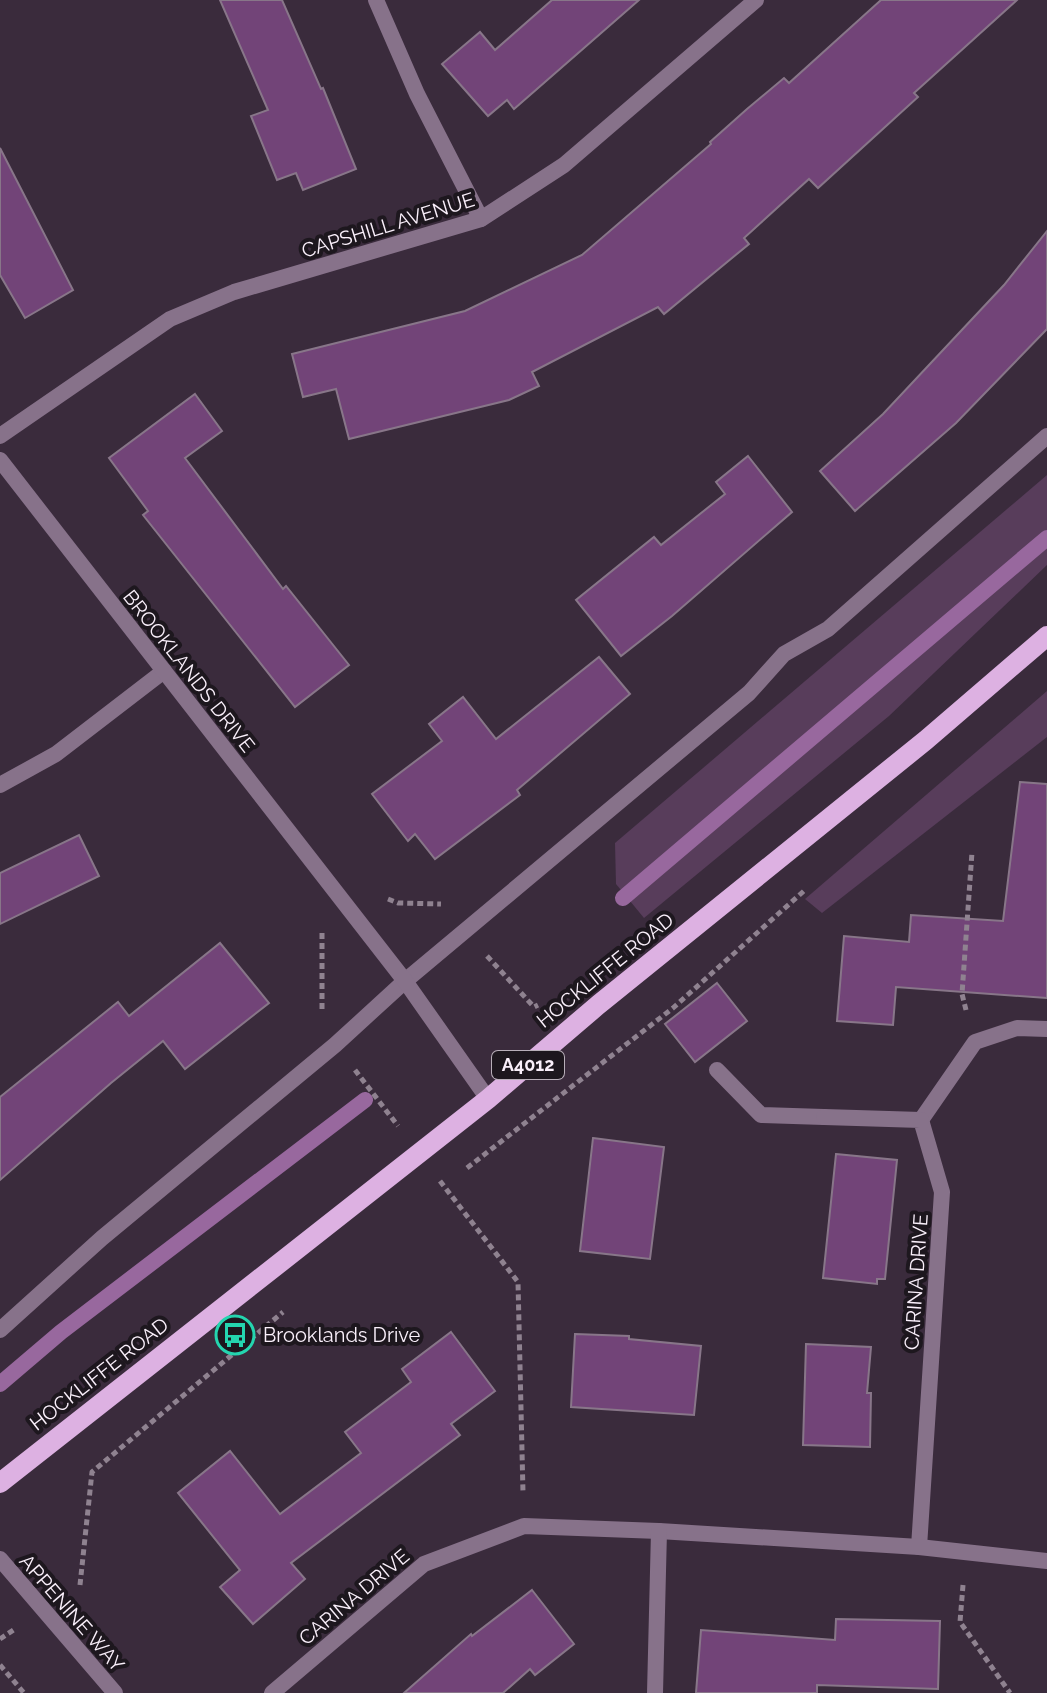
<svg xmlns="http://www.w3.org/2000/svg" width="1047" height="1693" viewBox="0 0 1047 1693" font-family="Raleway,sans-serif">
<rect width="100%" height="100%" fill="#3a2b3c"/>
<!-- green -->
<g fill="#583d5b">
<polygon points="1047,475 1047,565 889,716 644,918 616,884 615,843"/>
<polygon points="1047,691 1047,737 822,913 805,899"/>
</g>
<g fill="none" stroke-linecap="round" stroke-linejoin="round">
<!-- stream -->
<g stroke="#98689e" stroke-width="16">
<polyline points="623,898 1047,538"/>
<polyline points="0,1384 61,1332 365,1100"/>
</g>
</g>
<!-- building -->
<g fill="#724478" stroke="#887689" stroke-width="2">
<polygon points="220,0 282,0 321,89 323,88 356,169 303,190 296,173 277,180 251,116 268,110"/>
<polygon points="552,0 639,0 514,109 507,100 488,116 442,64 480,32 495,50"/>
<polygon points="881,0 1017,0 914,93 918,97 818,188 809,179 744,238 749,244 664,314 658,307 532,372 539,386 509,400 349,439 336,389 303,397 292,354 465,311 582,255 711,144 710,142 747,109 784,78 789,83"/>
<polygon points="0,148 73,290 25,318 0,275"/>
<polygon points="1047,231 1047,329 956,423 855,511 820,471 883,414 1004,285"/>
<polygon points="195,394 222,431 185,458 283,589 286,586 349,665 295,707 143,515 148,511 109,458"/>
<polygon points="748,456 792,512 672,616 621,656 576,600 654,537 661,545 725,494 716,482"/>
<polygon points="599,657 630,694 517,790 520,795 435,859 415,834 408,841 372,794 442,741 429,724 463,697 496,739"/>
<polygon points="1020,782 1047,784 1047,998 896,987 893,1025 837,1021 844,936 909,942 911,915 1003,921"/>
<polygon points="79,835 99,876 0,924 0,873"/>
<polygon points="220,943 269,1003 185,1069 163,1041 111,1083 0,1180 0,1097 118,1002 129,1016"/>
<polygon points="717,983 747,1021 695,1062 665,1024"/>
<polygon points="593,1138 664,1147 650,1259 580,1251"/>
<polygon points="836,1154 897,1160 885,1279 877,1279 877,1284 823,1278"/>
<polygon points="451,1332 495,1391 451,1424 460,1435 291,1563 305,1579 253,1624 220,1587 240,1570 178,1493 230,1451 280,1514 361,1453 345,1432 411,1382 402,1369"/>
<polygon points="575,1334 629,1336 629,1339 701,1346 694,1415 571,1407"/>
<polygon points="806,1344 871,1347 867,1393 871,1393 870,1447 803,1445"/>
<polygon points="532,1590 574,1644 535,1675 530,1669 503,1693 404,1693 471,1634 472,1636"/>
<polygon points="836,1619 940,1621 938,1689 817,1685 817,1693 696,1693 701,1630 835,1640"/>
</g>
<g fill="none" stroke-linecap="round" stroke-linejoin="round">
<!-- path -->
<g stroke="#8f8290" stroke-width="5" stroke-dasharray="6 4" stroke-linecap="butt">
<polyline points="388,899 398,903 441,904"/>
<polyline points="322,933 322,1011"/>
<polyline points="487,956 534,1007 538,1005"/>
<polyline points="966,1010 962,994 972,852"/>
<polyline points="355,1070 398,1126"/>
<polyline points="467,1168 673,1008 805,890"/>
<polyline points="440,1181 518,1282 523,1493"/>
<polyline points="80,1585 92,1472 283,1312"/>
<polyline points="963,1585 960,1622 1010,1693"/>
<polyline points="0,1639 15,1629"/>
<polyline points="0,1665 24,1693"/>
</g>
<!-- service -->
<g stroke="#87728a" stroke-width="16">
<polyline points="717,1070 761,1115 824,1117"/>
<polyline points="921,1120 975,1042 1017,1028 1047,1029"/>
</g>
<!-- minor -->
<g stroke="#87728a" stroke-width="16">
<polyline points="376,0 417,94 481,219"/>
<polyline points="0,436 170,319 234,292 481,219 564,165 756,0"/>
<polyline points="0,785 56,754 164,671"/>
<polyline points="824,1117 921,1120 942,1192 919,1547"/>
<polyline points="0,1330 102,1238 335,1045 405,981 749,693 784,654 828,629 1047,436"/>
<polyline points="272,1693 424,1564 524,1526 659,1531 919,1547 1047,1561"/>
<polyline points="655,1693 659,1531"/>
</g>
<!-- tertiary -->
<g stroke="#87728a" stroke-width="16">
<polyline points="0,460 405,981 488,1099"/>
<polyline points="0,1559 115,1693"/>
</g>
<!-- primary -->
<polyline stroke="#ddb1e2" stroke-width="20" points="0,1483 488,1099 598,1005 926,740 1047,636"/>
</g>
<!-- icons -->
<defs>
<symbol id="bus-ring" viewBox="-11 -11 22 22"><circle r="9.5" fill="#1d171e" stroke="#24d5af" stroke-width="1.5"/><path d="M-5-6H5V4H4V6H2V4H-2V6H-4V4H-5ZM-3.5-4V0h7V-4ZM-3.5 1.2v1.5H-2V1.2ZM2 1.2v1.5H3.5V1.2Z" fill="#24d5af"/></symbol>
</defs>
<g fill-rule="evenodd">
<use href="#bus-ring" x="213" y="1313" width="44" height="44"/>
</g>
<g text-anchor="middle" stroke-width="8" stroke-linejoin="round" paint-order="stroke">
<!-- shield labels -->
<rect fill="#1d171e" stroke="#b8afb9" stroke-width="2" x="492" y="1051" width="72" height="28" rx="6"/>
<g font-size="18" font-weight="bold" fill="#faf0fb">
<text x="528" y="1071">A4012</text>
</g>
<!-- street labels -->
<g font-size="20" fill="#faf0fb" stroke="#1d171e">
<text transform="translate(388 225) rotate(-17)" y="7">CAPSHILL AVENUE</text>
<text transform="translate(189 671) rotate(52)" y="7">BROOKLANDS DRIVE</text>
<text transform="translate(605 970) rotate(-39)" y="7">HOCKLIFFE ROAD</text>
<text transform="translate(916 1282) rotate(-86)" y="7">CARINA DRIVE</text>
<text transform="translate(99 1374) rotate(-38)" y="7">HOCKLIFFE ROAD</text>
<text transform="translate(354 1597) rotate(-40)" y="7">CARINA DRIVE</text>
<text transform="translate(72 1613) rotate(49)" y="7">APPENINE WAY</text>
</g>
<!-- poi labels -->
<g font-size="20" fill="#faf0fb" stroke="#1d171e" text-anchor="start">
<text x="263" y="1342">Brooklands Drive</text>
</g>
</g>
</svg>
